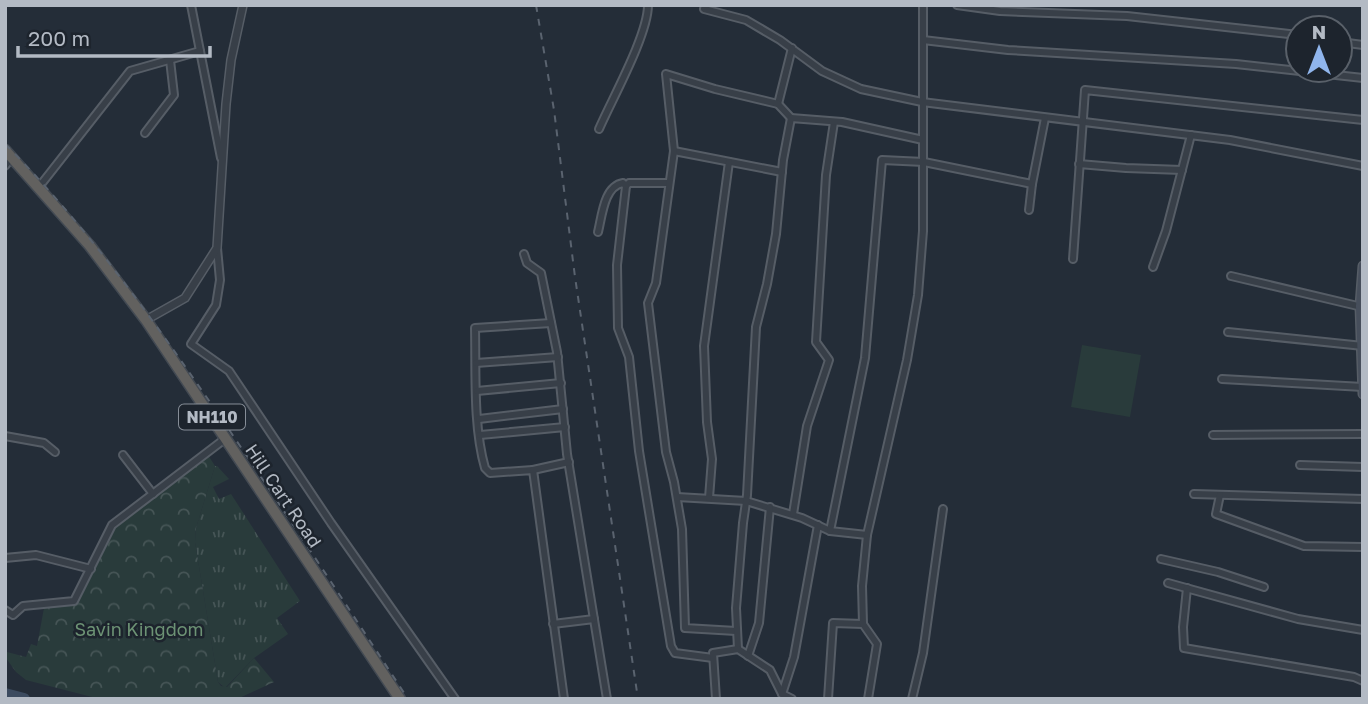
<svg xmlns="http://www.w3.org/2000/svg" width="1368" height="704" viewBox="0 0 1368 704" font-family="'Golos Text',sans-serif">
<defs>
<pattern id="grass-tufts" width="24" height="20" patternUnits="userSpaceOnUse" patternTransform="scale(1.75)"><rect width="24" height="20" fill="#293b3b"/><path d="M3 7l-1-3M5 7V3M7 7l1-3M15 17l-1-3M17 17v-4M19 17l1-3" fill="none" stroke="#465556"/></pattern>
<pattern id="forest-crowns" width="20" height="18" patternUnits="userSpaceOnUse" patternTransform="scale(1.75)"><rect width="20" height="18" fill="#293b3b"/><path d="M2 6a3 3 0 1 1 6 0M12 15a3 3 0 1 1 6 0" fill="none" stroke="#465556"/></pattern>
</defs>
<rect width="100%" height="100%" fill="#242d38"/>
<!-- grass -->
<polygon fill="url(#grass-tufts)" points="215,466 217,466 229,479 213,487 219,499 231,494 300,601 277,618 288,634 254,658 225,688 218,682 195,542 196,528"/>
<!-- forest -->
<polygon fill="url(#forest-crowns)" points="208,455 215,466 196,528 195,542 218,682 221,686 227,687 254,658 274,682 237,699 100,699 26,680 16,672 6,658 7,652 26,657 31,644 37,646 44,608 47,606 76,604 113,527"/>
<!-- garden -->
<polygon fill="#293b3b" points="1082,345 1141,355 1130,417 1071,407"/>
<g fill="none" stroke-linecap="round" stroke-linejoin="round">
<!-- river -->
<polyline stroke="#3c4b5f" stroke-width="12" points="5,694 24,699"/>
<defs>
<g id="minor">
<polyline points="191,5 221,158"/>
<polyline points="705,5 704,9 746,20 780,40 822,71 861,89 922,102 1230,140 1363,166"/>
<polyline points="957,5 1000,11 1127,16 1298,35"/>
<polyline points="923,40 1008,50 1236,64 1363,78"/>
<polyline points="1340,42 1363,45"/>
<polyline points="778,104 792,48"/>
<path d="M 599,129 C 612,99 648,35 648,5"/>
<polyline points="145,133 174,95 170,60"/>
<polyline points="674,151 782,172"/>
<polyline points="1079,164 1126,168 1182,170"/>
<polyline points="5,166 12,157"/>
<polyline points="669,183 629,183 626,186 617,265 618,328 629,357 639,451 671,646 675,653 713,658"/>
<polyline points="39,187 130,71 200,51"/>
<polyline points="1029,210 1032,184"/>
<path d="M 598,232 C 602,216 604,186 623,183 L 626,186"/>
<polyline points="217,248 220,280 216,305 191,344 229,371 331,523 455,699"/>
<polyline points="524,254 527,263 541,273 557,352 567,454 607,699"/>
<polyline points="1073,259 1085,90 1363,120"/>
<polyline points="1153,267 1166,231 1191,135"/>
<polyline points="1231,276 1362,307"/>
<path d="M 551,323 L 475,328 C 476,372 473,426 485,468 L 490,473 L 533,470 L 564,699"/>
<polyline points="1228,332 1363,346"/>
<polyline points="476,363 558,357"/>
<polyline points="1222,379 1363,387"/>
<polyline points="477,391 561,383"/>
<polyline points="479,419 563,409"/>
<polyline points="480,435 565,427"/>
<polyline points="1213,435 1363,434"/>
<polyline points="5,436 44,443 55,452"/>
<polyline points="123,455 153,494"/>
<polyline points="1300,465 1363,467"/>
<polyline points="533,470 569,462"/>
<polyline points="1194,494 1363,499"/>
<polyline points="1220,495 1216,514 1304,546 1363,547"/>
<polyline points="677,497 746,501 802,518 830,531 867,535"/>
<polyline points="709,498 712,459 707,422 704,346 729,162"/>
<polyline points="793,514 807,426 829,360 816,342 826,175 834,122"/>
<polyline points="830,531 865,358 882,160 924,162 1032,184 1045,118"/>
<polyline points="5,558 36,555 91,569"/>
<polyline points="1161,559 1218,572 1264,587"/>
<polyline points="1168,583 1298,619 1363,630"/>
<polyline points="1187,588 1183,627 1184,648 1354,677 1363,681"/>
<polyline points="5,610 13,615 23,606 74,601 112,525 226,438"/>
<polyline points="553,624 594,619"/>
<polyline points="736,631 685,628 682,529 674,482 666,452 648,303 656,283 674,151 666,74 715,89 778,104 791,118"/>
<polyline points="738,649 736,608 743,523 747,495 756,327 767,284 776,234 783,160 791,118 842,122 923,140"/>
<polyline points="748,656 759,623 770,507"/>
<polyline points="782,694 794,657 818,525"/>
<polyline points="716,699 713,653 738,649 770,670 782,694 792,699"/>
<polyline points="828,699 833,623 863,624"/>
<polyline points="868,699 877,644 863,624 862,586 867,535 907,360 918,295 923,231 923,5"/>
<polyline points="912,699 923,653 943,509"/>
</g>
<polyline id="tertiary" points="146,320 185,298 217,248 226,104 231,60 243,5"/>
<polyline id="secondary" points="1363,266 1360,306 1363,394"/>
<polyline id="trunk" points="5,150 90,246 146,320 400,699"/>
</defs>
<!-- minor casing -->
<use href="#minor" stroke="#565d66" stroke-width="10"/>
<!-- tertiary casing -->
<use href="#tertiary" stroke="#565d66" stroke-width="10"/>
<!-- secondary casing -->
<use href="#secondary" stroke="#565d66" stroke-width="11"/>
<!-- trunk casing -->
<use href="#trunk" stroke="#434a53" stroke-width="13"/>
<!-- minor -->
<use href="#minor" stroke="#383f48" stroke-width="6"/>
<!-- tertiary -->
<use href="#tertiary" stroke="#383f48" stroke-width="7"/>
<!-- secondary -->
<use href="#secondary" stroke="#464e5b" stroke-width="8"/>
<!-- trunk -->
<use href="#trunk" stroke="#62615f" stroke-width="10"/>
<!-- rail -->
<g stroke="#5a636f" stroke-width="2" stroke-dasharray="7 7" stroke-linecap="butt">
<polyline points="536,5 554,110 575,277 638,699"/>
<path d="M 5,144 C 87,226 153,320 219,415 C 283,509 346,604 408,699"/>
</g>
</g>
<g text-anchor="middle" stroke-width="5" stroke-linejoin="round" paint-order="stroke">
<!-- shield labels -->
<rect fill="#1d242d" stroke="#868d97" stroke-width="2" x="179" y="404.5" width="66" height="25" rx="5"/>
<g font-size="16" font-weight="bold" fill="#b3bac4">
<text x="212" y="423">NH110</text>
</g>
<!-- street labels -->
<g font-size="18" fill="#b3bac4" stroke="#1d242d">
<text transform="translate(283 496) rotate(56)" y="6">Hill Cart Road</text>
</g>
<!-- park labels -->
<g font-size="18" fill="#6d9375" stroke="#1d242d">
<text x="139" y="636">Savin Kingdom</text>
</g>
</g>
<!-- border -->
<rect width="1368" height="704" fill="none" stroke="#b3bac4" stroke-width="14"/>
<!-- north arrow -->
<g transform="translate(1319 49)"><circle r="33" fill="#1d242d" stroke="#596069" stroke-width="2"/>
<path d="M0-5L12 26L0 18L-12 26Z" fill="#90b5ec"/>
<text y="-10" font-size="19" font-weight="bold" text-anchor="middle" fill="#b3bac4">N</text>
</g>
<!-- scale -->
<path d="M18 46v10h192v-10" fill="none" stroke="#b3bac4" stroke-width="3.5"/>
<text x="28" y="46" font-size="21" fill="#b3bac4" stroke="#1d242d" stroke-width="5" paint-order="stroke">200 m</text>
</svg>
